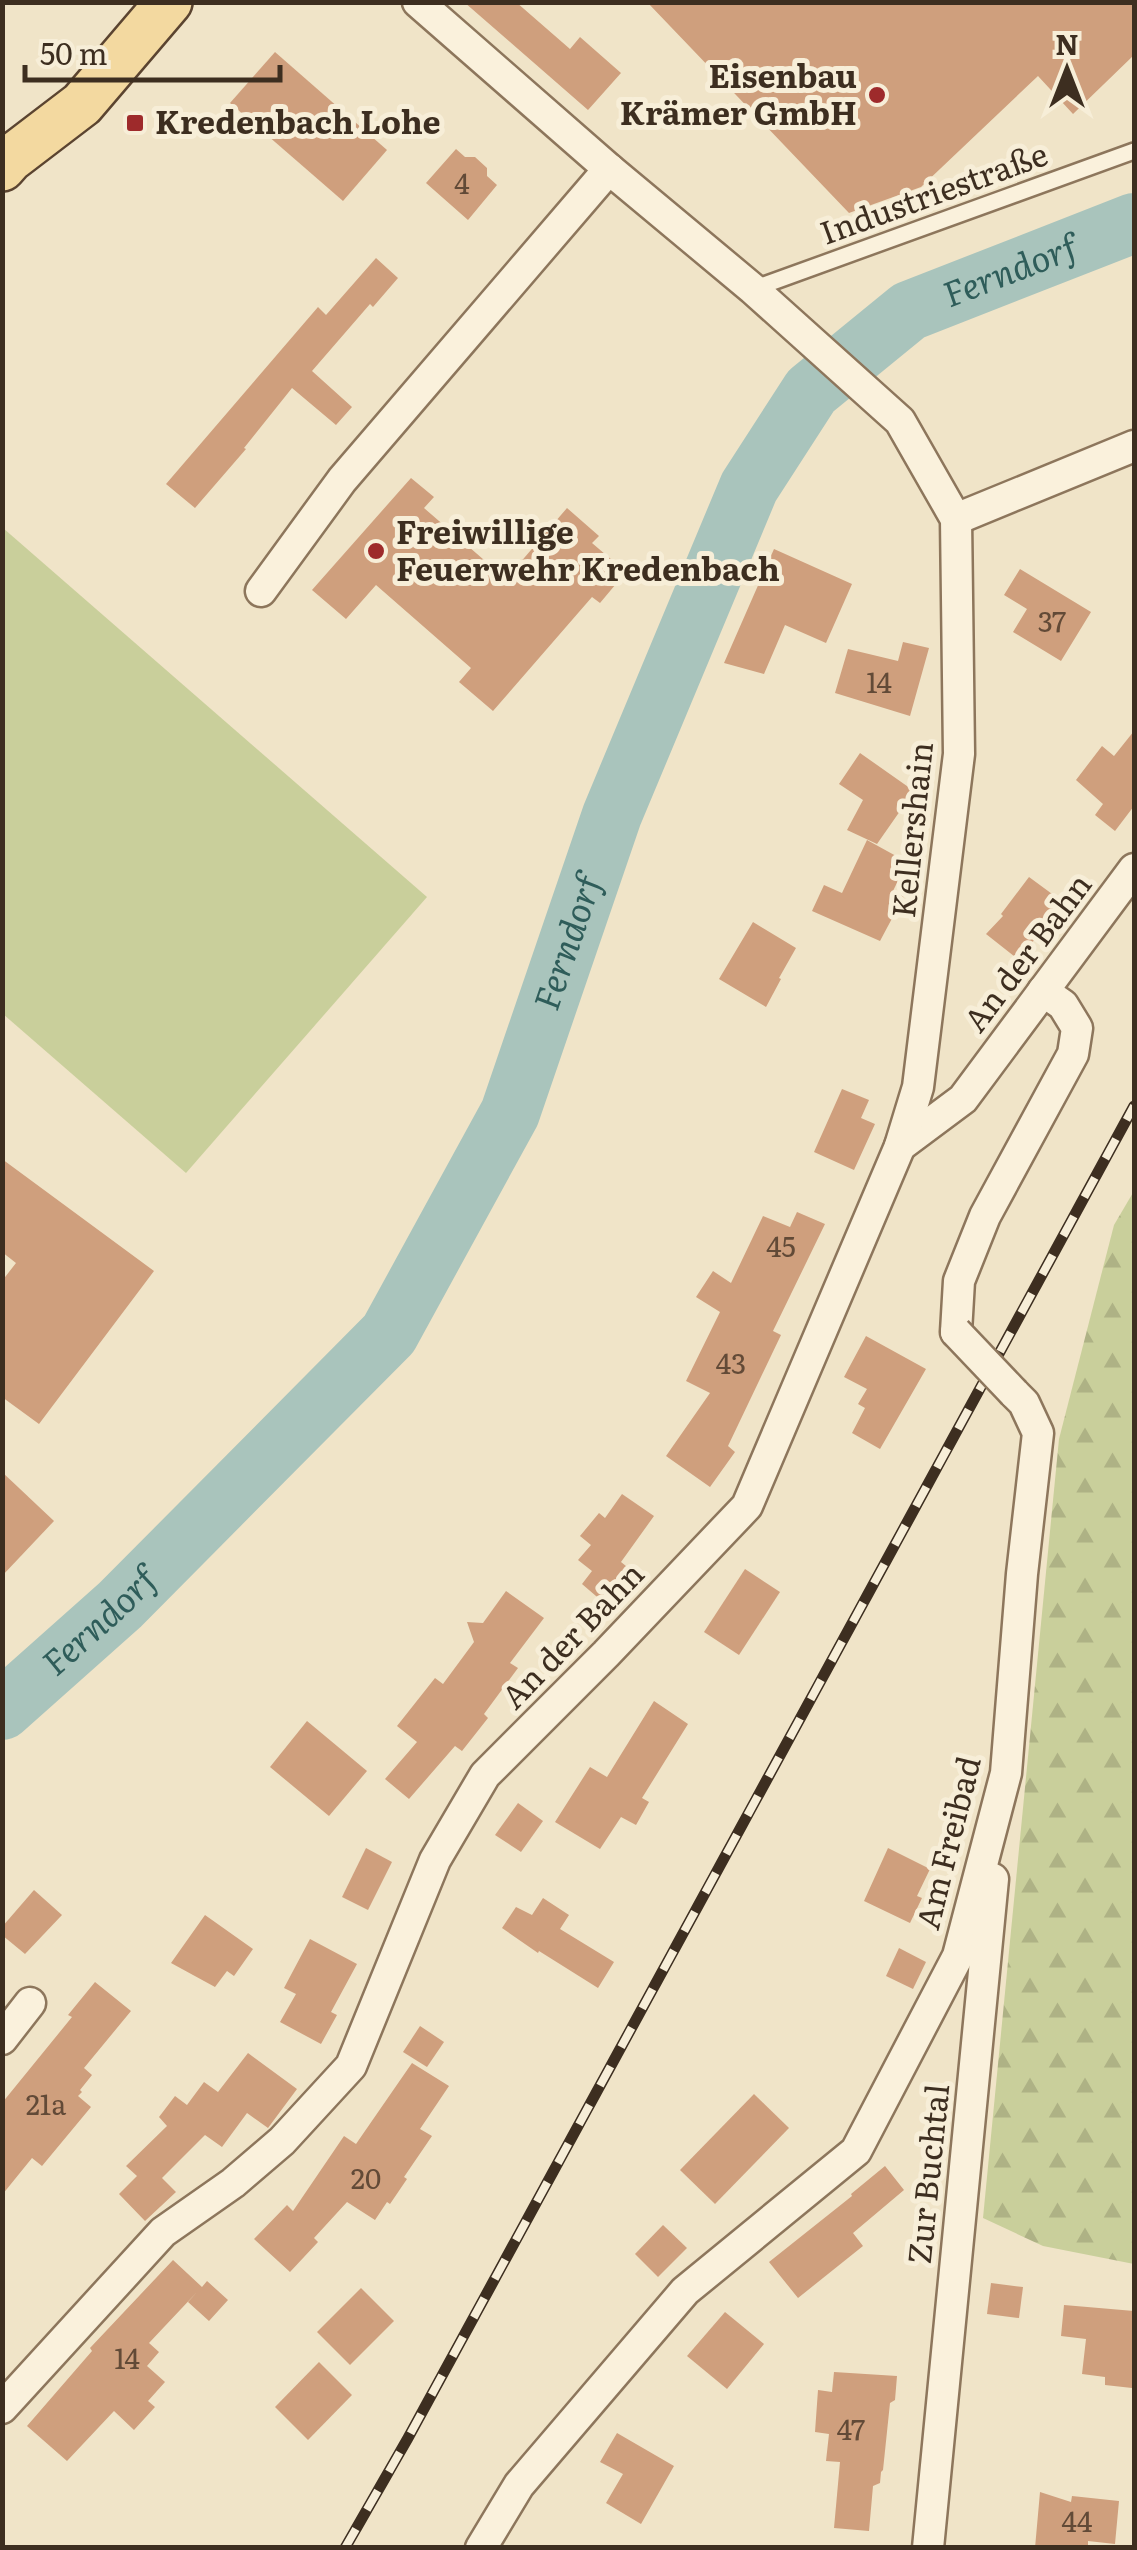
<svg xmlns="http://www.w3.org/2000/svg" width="1137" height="2550" viewBox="0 0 1137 2550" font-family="Literata,serif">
<defs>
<pattern id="forest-firs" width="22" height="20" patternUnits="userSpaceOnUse" patternTransform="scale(2.5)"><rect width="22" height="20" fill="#c9cf9b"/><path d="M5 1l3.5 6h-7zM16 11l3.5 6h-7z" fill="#aeb285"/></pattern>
</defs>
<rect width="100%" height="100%" fill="#f0e4c8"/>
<!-- forest -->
<polygon fill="url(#forest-firs)" points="1134,1191 1134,2264 1043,2246 983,2218 1059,1439 1114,1225"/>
<!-- pitch -->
<polygon fill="#c9cf9b" points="3,528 427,897 186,1173 3,1014"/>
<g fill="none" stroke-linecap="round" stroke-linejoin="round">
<!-- river -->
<path stroke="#a9c4bc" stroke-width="60" id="s1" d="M 2,1710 L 120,1605 L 389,1334 L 510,1113 L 612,815 L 749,487 L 811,391 L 909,311 L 1134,223"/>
</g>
<!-- building -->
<g fill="#cf9f7d">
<polygon points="464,2 516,2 570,49 580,37 621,73 588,110"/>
<polygon points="647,2 1134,2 1134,55 1073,114 1038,76 921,187 849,213"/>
<polygon points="275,52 387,150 343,201 230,103"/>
<polygon points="456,149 465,157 475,157 487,168 487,176 497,185 468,220 426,183"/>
<polygon points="376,258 398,278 373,307 370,304 312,371 352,407 336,425 292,388 244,448 246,449 195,508 166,484 318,307 326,315"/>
<polygon points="411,478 434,497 424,508 506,579 567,508 599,536 592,543 626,572 600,603 592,597 493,711 459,682 471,668 376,585 346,619 312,590"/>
<polygon points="774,549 852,584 826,643 785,625 764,674 724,663"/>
<polygon points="1020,569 1091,612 1061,661 1013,632 1027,609 1004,595"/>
<polygon points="903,642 929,648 910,716 835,693 848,649 898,661"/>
<polygon points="1134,731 1134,806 1115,831 1095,815 1103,804 1076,780 1102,746 1114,756"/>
<polygon points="860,753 914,791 877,844 847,830 863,800 839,784"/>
<polygon points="867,840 907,862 893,891 904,896 880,941 812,911 824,885 842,893"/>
<polygon points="1029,877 1063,902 1019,960 986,934 1003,916 1001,914"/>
<polygon points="753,922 796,948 779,978 781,979 766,1007 719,979"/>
<polygon points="842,1089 869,1100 861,1118 875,1124 854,1170 814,1152"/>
<polygon points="2,1159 154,1271 39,1424 2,1397 2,1281 16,1263 2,1252"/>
<polygon points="797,1212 825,1224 773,1331 781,1335 728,1446 735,1452 710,1487 666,1456 710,1393 686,1381 720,1312 696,1297 713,1271 731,1283 763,1216 790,1227"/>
<polygon points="866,1336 926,1369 880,1449 852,1433 865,1408 858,1404 867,1389 844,1377"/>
<polygon points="2,1472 54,1521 2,1576"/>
<polygon points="622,1494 654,1516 621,1562 637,1575 610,1608 582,1584 592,1571 578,1560 591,1545 580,1536 599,1513 605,1518"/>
<polygon points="745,1569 780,1592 739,1655 704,1632"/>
<polygon points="506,1591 544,1618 510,1663 518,1668 484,1714 488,1718 462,1751 455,1746 409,1799 385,1779 417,1742 397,1726 435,1678 443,1684 474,1642 467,1622 483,1623"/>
<polygon points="654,1701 688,1724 642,1798 649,1802 636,1825 621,1817 600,1849 555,1822 590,1767 607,1777"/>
<polygon points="307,1721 367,1771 329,1816 270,1767"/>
<polygon points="518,1803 543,1821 521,1852 495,1835"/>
<polygon points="366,1848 392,1862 368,1910 342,1897"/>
<polygon points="888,1848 930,1869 917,1896 922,1898 910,1923 864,1901"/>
<polygon points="34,1890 62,1915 25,1954 2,1935 2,1927"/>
<polygon points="543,1898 569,1915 560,1929 614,1962 598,1988 539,1951 538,1953 502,1928 516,1907 532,1915"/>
<polygon points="205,1915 253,1949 234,1976 227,1971 215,1987 171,1963"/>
<polygon points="310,1939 357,1964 331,2012 337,2015 321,2044 280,2022 296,1994 284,1988"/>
<polygon points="899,1948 926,1962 913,1989 886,1976"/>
<polygon points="95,1982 131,2011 84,2068 92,2075 80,2090 82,2092 78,2096 91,2107 42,2166 32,2158 2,2195 2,2103 72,2017 68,2015"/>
<polygon points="420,2026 444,2042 427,2067 403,2052"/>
<polygon points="248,2053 297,2089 268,2128 247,2113 222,2147 205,2135 162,2178 176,2192 145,2221 119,2194 137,2176 126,2166 167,2126 159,2117 175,2096 187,2105 204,2082 218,2092"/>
<polygon points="412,2063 449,2086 420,2129 432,2136 404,2177 407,2179 390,2204 387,2202 375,2220 347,2202 314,2238 318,2242 290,2272 254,2239 287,2205 293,2211 344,2136 356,2144"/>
<polygon points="754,2094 789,2128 715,2204 680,2170"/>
<polygon points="885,2166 904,2190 853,2233 863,2246 798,2298 769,2262 852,2196 851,2194"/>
<polygon points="663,2225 687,2248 658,2277 635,2254"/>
<polygon points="173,2260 202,2287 207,2281 228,2300 209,2321 188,2302 197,2292 149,2343 159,2352 147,2366 165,2382 148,2401 155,2407 134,2430 114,2411 67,2461 27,2426 92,2351 90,2348"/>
<polygon points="991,2283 1023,2287 1019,2318 987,2314"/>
<polygon points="361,2288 394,2321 350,2365 317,2332"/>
<polygon points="1064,2305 1134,2311 1134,2366 1132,2388 1105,2385 1105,2377 1082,2374 1086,2339 1061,2336"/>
<polygon points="725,2312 764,2344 727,2389 687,2356"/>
<polygon points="319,2362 352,2395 308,2440 275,2407"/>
<polygon points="834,2372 897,2376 895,2400 890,2403 883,2470 881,2472 880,2483 873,2486 869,2531 834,2528 840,2462 826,2461 829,2434 815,2432 818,2390 832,2392"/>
<polygon points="617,2433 674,2466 641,2524 606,2503 623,2474 600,2462"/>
<polygon points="1040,2492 1071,2502 1072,2496 1119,2501 1115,2544 1088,2541 1088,2548 1035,2548"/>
</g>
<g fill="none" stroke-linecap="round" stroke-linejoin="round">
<defs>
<polyline id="lane" points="753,289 1134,151"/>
<g id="street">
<polyline points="956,519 1134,446"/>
<polyline points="261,591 342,480 609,169"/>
<polyline points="900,1146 963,1099 1134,869"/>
<polyline points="956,1332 959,1281 985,1216 1073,1054 1077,1028 1063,1005 1043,991"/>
<polyline points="2,2039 30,2003"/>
<polyline points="2,2408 163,2232 233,2183 282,2141 351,2066 435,1860 485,1775 606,1654 747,1506 900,1146 918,1087 959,754 956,519 900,421 753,289 609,169 418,2"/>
<polyline points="481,2548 519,2485 685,2291 856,2151 958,1956 1006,1773 1022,1574 1038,1433 1024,1403 1014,1393"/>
<polyline points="928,2548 993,1879"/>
</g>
<polyline id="primary" points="2,168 10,159 82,104 169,2"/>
</defs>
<!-- lane casing -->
<use href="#lane" stroke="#8d765c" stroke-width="20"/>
<!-- street casing -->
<use href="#street" stroke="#8d765c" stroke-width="35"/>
<!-- primary casing -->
<use href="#primary" stroke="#5b4430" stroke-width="50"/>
<!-- lane -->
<use href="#lane" stroke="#faf1dc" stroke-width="15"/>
<!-- street -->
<use href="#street" stroke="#faf1dc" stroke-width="30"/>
<!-- primary -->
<use href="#primary" stroke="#f3d9a0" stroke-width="45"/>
<defs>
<polyline id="rail" points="345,2548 408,2438 1134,1106"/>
</defs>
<!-- rail casing -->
<use href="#rail" stroke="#3d2e20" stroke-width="11"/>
<!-- rail -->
<use href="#rail" stroke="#f7eed8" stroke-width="8" stroke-dasharray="22" stroke-linecap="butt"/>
<defs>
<polyline id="street-bridge" points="956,1332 1014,1393"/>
</defs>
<!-- street-bridge casing -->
<use href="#street-bridge" stroke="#8d765c" stroke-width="35" stroke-linecap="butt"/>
<!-- street-bridge -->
<use href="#street-bridge" stroke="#faf1dc" stroke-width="30"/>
</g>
<!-- markers -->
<g fill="#9e2a2b" stroke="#f7eed8" stroke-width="4">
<circle cx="877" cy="95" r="10"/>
<rect x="125" y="113" width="20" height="20" rx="5"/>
<circle cx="376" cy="551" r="10"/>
</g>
<g text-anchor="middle" stroke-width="10" stroke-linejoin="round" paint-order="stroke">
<!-- number labels -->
<g font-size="28" fill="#624a37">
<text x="462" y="194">4</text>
<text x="1052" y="632">37</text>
<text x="879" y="693">14</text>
<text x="781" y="1257">45</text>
<text x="731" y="1374">43</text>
<text x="46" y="2115">21a</text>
<text x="366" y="2189">20</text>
<text x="127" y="2369">14</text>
<text x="851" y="2440">47</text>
<text x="1077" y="2532">44</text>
</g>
<!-- poi labels -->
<g font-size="32" font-weight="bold" fill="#3d2e20" stroke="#f7eed8" text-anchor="start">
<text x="857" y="88" text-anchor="end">Eisenbau<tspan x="857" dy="37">Krämer GmbH</tspan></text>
<text x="155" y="134">Kredenbach Lohe</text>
<text x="396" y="544">Freiwillige<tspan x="396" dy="37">Feuerwehr Kredenbach</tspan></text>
</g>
<!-- street labels -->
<g font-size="32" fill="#3d2e20" stroke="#f7eed8">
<text transform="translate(934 194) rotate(-20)" y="11">Industriestraße</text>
<text transform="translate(913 830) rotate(-84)" y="11">Kellershain</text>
<text transform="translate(1028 953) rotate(-53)" y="11">An der Bahn</text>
<text transform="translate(573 1636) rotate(-46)" y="11">An der Bahn</text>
<text transform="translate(949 1843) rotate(-76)" y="11">Am Freibad</text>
<text transform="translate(929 2174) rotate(-84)" y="11">Zur Buchtal</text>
</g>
<!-- water labels -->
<g font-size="35" font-style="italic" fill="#2f5d5a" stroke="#f7eed8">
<text dy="12" stroke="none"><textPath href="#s1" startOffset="1812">Ferndorf</textPath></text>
<text dy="12" stroke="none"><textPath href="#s1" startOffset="972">Ferndorf</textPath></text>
<text dy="12" stroke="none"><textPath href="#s1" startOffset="132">Ferndorf</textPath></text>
</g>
</g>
<!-- border -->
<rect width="1137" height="2550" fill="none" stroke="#3d2e20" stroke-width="10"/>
<!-- north arrow -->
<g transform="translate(1067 70)" stroke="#f7eed8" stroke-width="8" paint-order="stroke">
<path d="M0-8L18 38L0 25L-18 38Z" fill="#3d2e20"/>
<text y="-15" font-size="28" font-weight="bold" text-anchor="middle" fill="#3d2e20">N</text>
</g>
<!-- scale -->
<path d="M25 65v15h255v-15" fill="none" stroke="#3d2e20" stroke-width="5"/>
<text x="40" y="65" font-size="30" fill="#3d2e20" stroke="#f7eed8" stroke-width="8" paint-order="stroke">50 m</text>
</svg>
